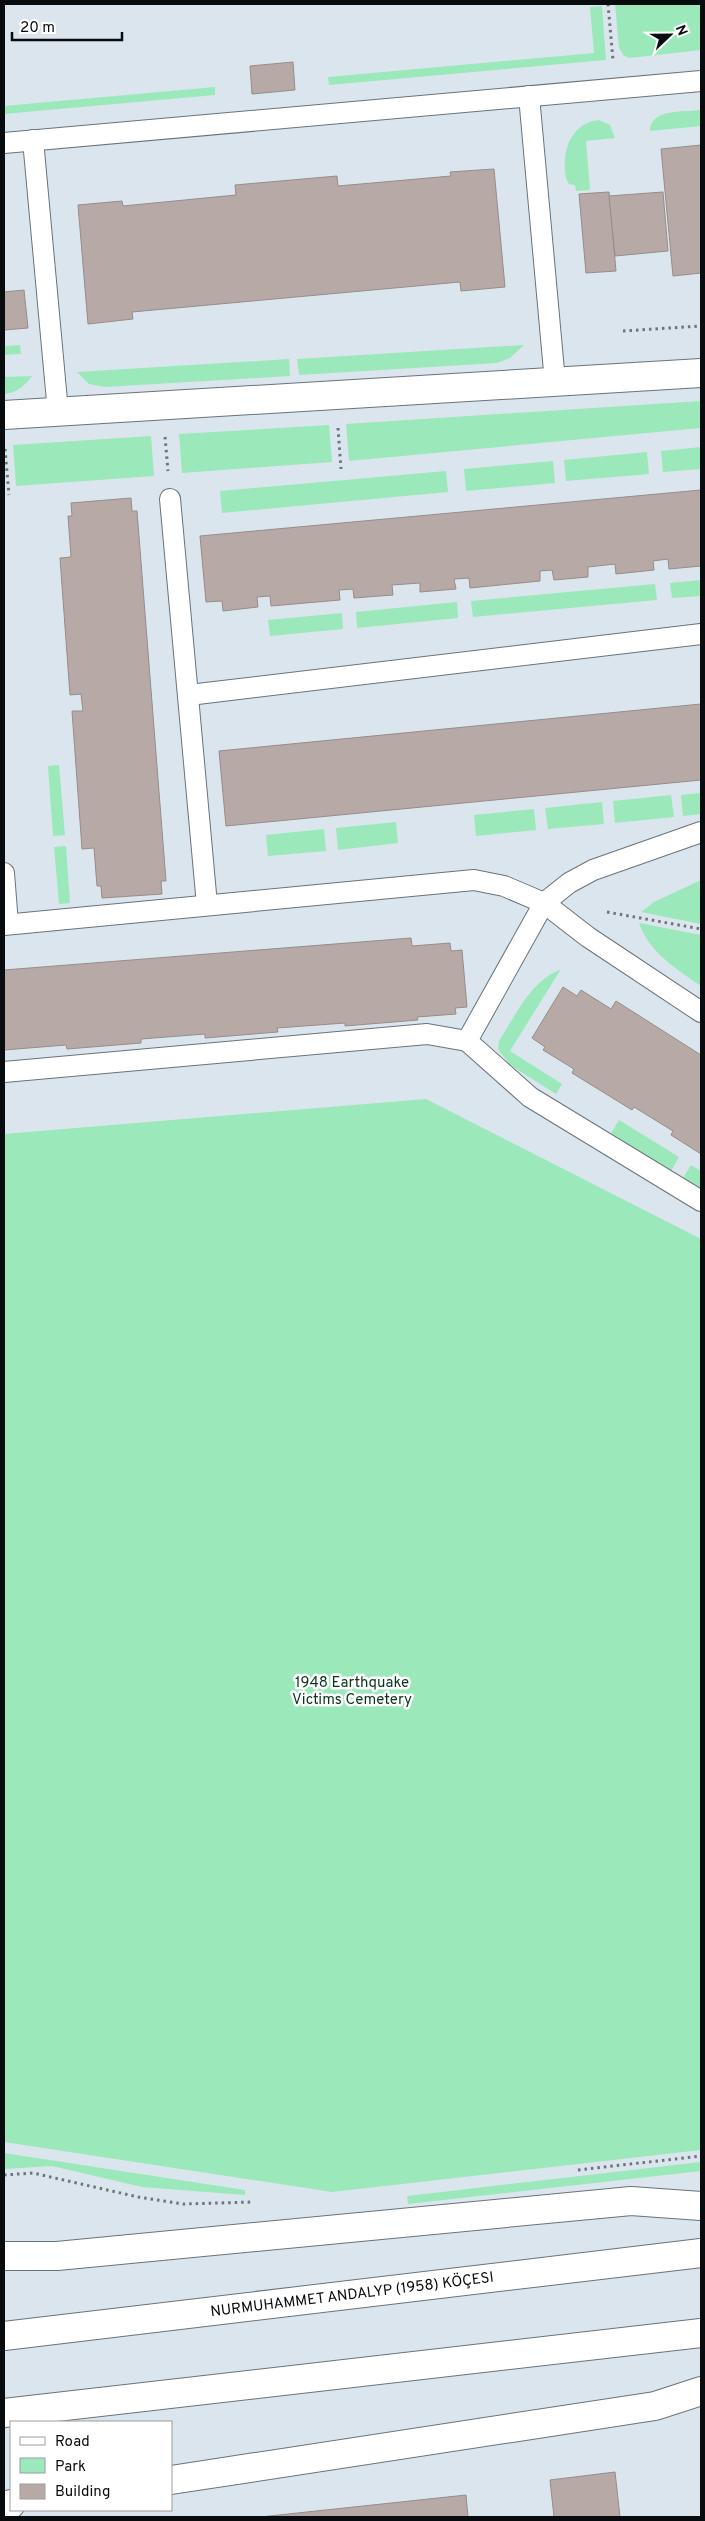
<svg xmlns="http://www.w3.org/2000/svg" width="705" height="2521" viewBox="0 0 705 2521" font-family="Overpass,sans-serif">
<rect width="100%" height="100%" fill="#dbe5ed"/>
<!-- green -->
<g fill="#9be9ba">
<polygon points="615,4 701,4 701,50 630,58 624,56 619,48"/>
<polygon points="602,6 606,60 329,85 328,77 594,53 590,7"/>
<polygon points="215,87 215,95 4,114 4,106"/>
<path d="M 701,110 L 701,126 L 650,131 C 650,108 686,112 701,110 Z"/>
<path d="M 599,120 L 610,125 L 615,138 L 586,141 L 590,190 L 576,191 L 575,185 L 569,184 C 566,180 565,175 565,169 C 563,147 574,122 599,120 Z"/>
<polygon points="20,345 21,354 4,355 4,346"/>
<polygon points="524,345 510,358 497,363 299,375 297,359"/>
<polygon points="289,359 290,376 105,387 89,384 77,372"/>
<path d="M 32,376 C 25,386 16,393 4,394 L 4,377 Z"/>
<polygon points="701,401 701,428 349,461 346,424"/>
<polygon points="329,425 332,462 182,473 179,434"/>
<polygon points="151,436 154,476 16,486 13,445"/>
<polygon points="701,447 701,469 663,472 661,451"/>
<polygon points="647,452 649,474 566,481 564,460"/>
<polygon points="553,461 555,483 466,491 464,469"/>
<polygon points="446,471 448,492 222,513 220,491"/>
<polygon points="701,580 701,596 672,598 670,583"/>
<polygon points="655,584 657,600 473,617 471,601"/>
<polygon points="457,602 458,618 357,628 356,612"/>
<polygon points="342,613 343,629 270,636 268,620"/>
<polygon points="59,765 65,835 53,836 48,766"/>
<polygon points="701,793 701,814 683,816 681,795"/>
<polygon points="671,795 674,817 615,823 613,801"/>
<polygon points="602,802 604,824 548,829 545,808"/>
<polygon points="534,809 536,830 476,836 474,815"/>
<polygon points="396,822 398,843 338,850 336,828"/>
<polygon points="324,829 326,851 268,856 266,835"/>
<polygon points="66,846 70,903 59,904 54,847"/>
<polygon points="701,880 701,924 641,912 654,902"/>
<path d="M 639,923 L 701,935 L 701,986 C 676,969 649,952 639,923 Z"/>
<path d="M 561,969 L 510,1051 L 562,1084 L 556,1094 L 510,1065 L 498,1049 L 499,1041 C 517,1013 530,982 561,969 Z"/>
<polygon points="426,1099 701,1239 701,2150 332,2192 4,2142 4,1134"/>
<polygon points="619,1120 679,1157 671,1171 611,1133"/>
<polygon points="691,1165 701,1171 701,1190 683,1178"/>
<polygon points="4,2153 245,2190 245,2195 142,2187 52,2166 4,2169"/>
<polygon points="701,2162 701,2171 408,2204 407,2196"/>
</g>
<!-- building -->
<g fill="#b7aaa6" stroke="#988c88">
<polygon points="293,62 295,90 252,94 250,66"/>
<polygon points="701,145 701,273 673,276 661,149"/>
<polygon points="494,169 505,287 461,291 460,282 132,312 133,319 88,324 78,205 122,201 123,206 236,195 235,185 337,176 338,186 451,176 450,172"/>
<polygon points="609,192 616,271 586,273 579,194"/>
<polygon points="663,192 668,251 615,256 609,196"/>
<polygon points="24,290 28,328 4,330 4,292"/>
<polygon points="701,490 701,566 669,569 668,559 653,561 654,570 616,574 615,564 588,567 588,577 554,580 552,570 540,571 540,581 470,588 469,578 454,579 456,589 420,592 420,583 392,585 393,595 354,598 353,589 339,590 340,600 271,606 270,596 257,597 258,607 223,611 222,601 206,602 200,536"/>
<polygon points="131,498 132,511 137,511 166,881 161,881 162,894 102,898 101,886 97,886 94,848 82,849 72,711 83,711 81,694 70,695 60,558 71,557 68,516 72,516 71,503"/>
<polygon points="701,704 701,780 226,826 219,751"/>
<polygon points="411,938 412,946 450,943 451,951 462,950 467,1007 455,1008 456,1014 417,1017 418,1020 345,1026 345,1023 277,1028 278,1032 205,1038 205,1034 141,1039 141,1043 67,1049 66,1045 4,1050 4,970"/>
<polygon points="563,987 577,996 581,990 611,1009 616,1001 701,1055 701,1154 671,1135 673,1131 634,1107 632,1110 572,1073 574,1069 543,1050 545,1047 532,1038"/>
<polygon points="615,2472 620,2517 554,2517 550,2480"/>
<polygon points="466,2495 468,2517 260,2517"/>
</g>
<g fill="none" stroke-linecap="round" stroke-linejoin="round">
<defs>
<g id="lane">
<polyline points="529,96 555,382"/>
<polyline points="33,140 58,412"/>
<polyline points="4,143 701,81"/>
<polyline points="170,499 207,905"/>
<polyline points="189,695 701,634"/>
<polyline points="4,873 8,924"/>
<polyline points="4,925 474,880 504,886 544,903 588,937 701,1012"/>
<polyline points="467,1041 544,903 569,883 593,870 701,832"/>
<polyline points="4,1072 427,1034 467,1041 530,1097 701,1201"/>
</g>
<polyline id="street" points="4,415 701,373"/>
<g id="primary">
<polyline points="4,2256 57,2256 631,2201 701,2206"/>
<polyline points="4,2336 701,2253"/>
<polyline points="4,2413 701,2333"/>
<polyline points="171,2480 655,2406 701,2391"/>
<polyline points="4,2506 11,2504"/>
</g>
</defs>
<!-- lane casing -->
<use href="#lane" stroke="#6a737a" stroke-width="22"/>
<!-- street casing -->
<use href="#street" stroke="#6a737a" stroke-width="30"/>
<!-- primary casing -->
<use href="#primary" stroke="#6a737a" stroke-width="30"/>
<!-- path -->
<g stroke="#6e757a" stroke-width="3" stroke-dasharray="2.5 4" stroke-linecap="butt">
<polyline points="608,4 613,60"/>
<polyline points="623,331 701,326"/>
<polyline points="338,428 341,469"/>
<polyline points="165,437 168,471"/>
<polyline points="5,449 9,495"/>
<polyline points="607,912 701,929"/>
<polyline points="578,2170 701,2156"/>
<polyline points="4,2175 33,2173 138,2197 183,2204 253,2202"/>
</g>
<!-- lane -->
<use href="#lane" stroke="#fff" stroke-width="20"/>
<!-- street -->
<use href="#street" stroke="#fff" stroke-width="28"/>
<!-- primary -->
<use href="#primary" stroke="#fff" stroke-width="28"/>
</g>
<g text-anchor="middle" stroke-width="5" stroke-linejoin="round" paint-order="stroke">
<!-- park labels -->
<g font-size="15" fill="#0b341f" stroke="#fff">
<text x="352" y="1687">1948 Earthquake<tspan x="352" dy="17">Victims Cemetery</tspan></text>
</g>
<!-- street labels -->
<g font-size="15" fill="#090c0f" stroke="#fff">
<text transform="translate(352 2294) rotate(-7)" y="5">NURMUHAMMET ANDALYP (1958) KÖÇESI</text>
</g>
</g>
<!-- border -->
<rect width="705" height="2521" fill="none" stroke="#090c0f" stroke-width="10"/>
<!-- legend -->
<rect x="10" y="2421" width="162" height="90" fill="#ffffff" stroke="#9d9e9f"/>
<rect x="20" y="2437" width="25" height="8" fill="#ffffff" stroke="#9d9e9f"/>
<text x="55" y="2446" font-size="15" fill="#090c0f">Road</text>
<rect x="20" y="2458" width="25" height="15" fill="#9be9ba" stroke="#9d9e9f"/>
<text x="55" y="2471" font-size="15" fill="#090c0f">Park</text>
<rect x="20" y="2484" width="25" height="15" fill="#b7aaa6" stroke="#9d9e9f"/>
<text x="55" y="2496" font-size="15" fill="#090c0f">Building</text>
<!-- north arrow -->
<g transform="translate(670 35) rotate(68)" stroke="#ffffff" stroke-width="4" paint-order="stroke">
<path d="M0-4L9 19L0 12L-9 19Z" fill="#090c0f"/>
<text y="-8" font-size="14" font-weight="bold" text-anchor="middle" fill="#090c0f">N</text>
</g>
<!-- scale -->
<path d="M12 32v8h110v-8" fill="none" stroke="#090c0f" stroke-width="2.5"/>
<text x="20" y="32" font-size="15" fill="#090c0f" stroke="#ffffff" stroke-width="4" paint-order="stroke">20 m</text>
</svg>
